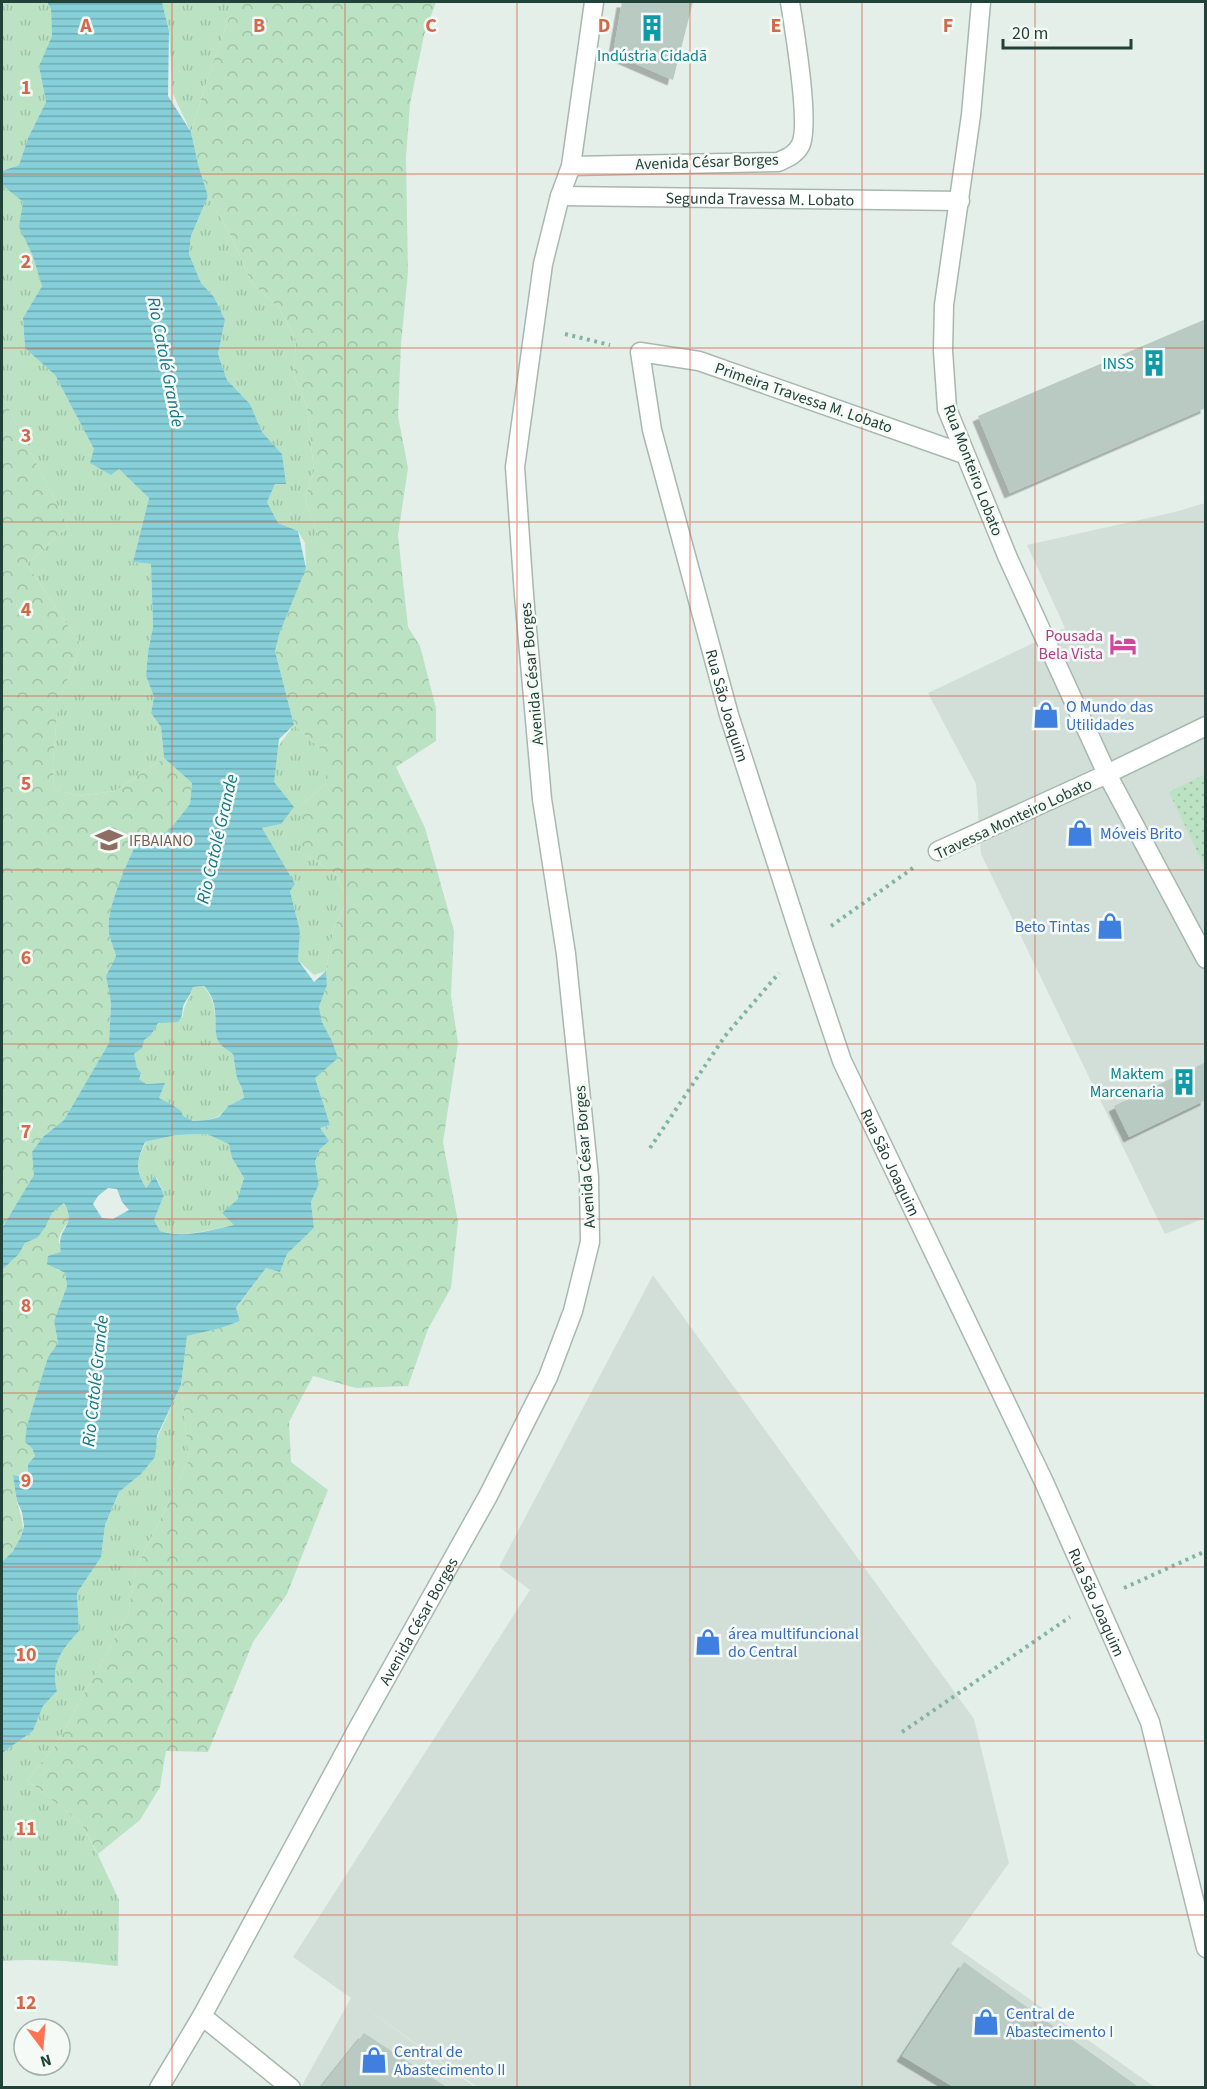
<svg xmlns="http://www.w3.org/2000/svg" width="1207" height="2089" viewBox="0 0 1207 2089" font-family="'Source Sans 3',sans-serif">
<defs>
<pattern id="grass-tufts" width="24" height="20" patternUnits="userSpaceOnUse" patternTransform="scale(1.5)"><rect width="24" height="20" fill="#bbe2c3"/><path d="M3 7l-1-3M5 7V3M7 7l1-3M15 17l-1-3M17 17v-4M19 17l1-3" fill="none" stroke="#a0c3a8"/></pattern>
<pattern id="forest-crowns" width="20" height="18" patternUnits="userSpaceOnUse" patternTransform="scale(1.5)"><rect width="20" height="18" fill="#bbe2c3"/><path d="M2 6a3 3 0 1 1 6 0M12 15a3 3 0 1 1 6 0" fill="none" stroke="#a0c3a8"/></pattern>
<pattern id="park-dots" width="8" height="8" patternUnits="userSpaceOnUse" patternTransform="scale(1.5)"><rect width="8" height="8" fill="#bbe2c3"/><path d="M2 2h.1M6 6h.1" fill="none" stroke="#a0c3a8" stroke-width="1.8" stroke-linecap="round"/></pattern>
<pattern id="water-rules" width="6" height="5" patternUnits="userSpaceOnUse" patternTransform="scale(1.5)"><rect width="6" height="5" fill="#87d0d9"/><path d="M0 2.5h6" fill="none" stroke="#6eaab1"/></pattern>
<filter id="shadow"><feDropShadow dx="-5.5" dy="5.5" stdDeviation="0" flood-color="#0004"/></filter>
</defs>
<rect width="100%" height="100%" fill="#e4efe9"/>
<!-- built -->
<g fill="#d2dfd8">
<polygon points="1205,503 1205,1218 1165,1234 981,854 976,784 928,693 1065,628 1027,545 1175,512"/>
<polygon points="653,1275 974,1719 1009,1863 951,1944 1155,2087 951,2088 947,2085 949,2087 477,2087 363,2006 475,2087 301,2087 351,1998 293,1957 530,1590 499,1567"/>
</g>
<!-- grass -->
<g fill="url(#grass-tufts)">
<polygon points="2,2 47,2 51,9 52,36 39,66 46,102 28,138 19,165 2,171"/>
<polygon points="162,2 229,2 229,18 208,77 191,132 173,94 169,31"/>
<polygon points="2,185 23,202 20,227 32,254 42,286 23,318 25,348 55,375 94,449 119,468 149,498 133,562 151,564 153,627 148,652 146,676 154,697 151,713 161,727 164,758 115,791 78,796 54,789 53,761 58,704 81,645 27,564 68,526 2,395"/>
<polygon points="208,196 231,236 251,282 280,309 296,340 294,375 307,407 314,471 305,499 318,535 306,568 305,543 298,531 278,523 267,502 275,484 285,484 282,454 262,432 250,404 227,380 218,354 225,320 214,297 201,283 189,254 191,236"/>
<polygon points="294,725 326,754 326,783 302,805 305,854 336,874 347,900 333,931 326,971 314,975 298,960 300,931 290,891 262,828 281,824 273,782 277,748"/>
<path d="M 203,986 C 223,1007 210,1033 221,1045 C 224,1048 229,1051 233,1054 L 237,1079 L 242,1088 L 244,1098 L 228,1106 L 219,1116 L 208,1120 L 193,1121 L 183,1116 L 171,1104 L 159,1098 L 165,1083 L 146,1084 L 139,1079 L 134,1054 L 141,1048 L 144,1039 L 151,1035 L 158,1023 L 183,1017 C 183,1005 190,999 193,987 Z"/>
<path d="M 207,1134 L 230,1144 L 232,1158 L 244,1178 L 237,1200 L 234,1225 C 209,1229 186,1239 160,1231 L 154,1220 L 164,1195 L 156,1176 L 146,1189 C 136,1167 135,1164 146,1142 L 176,1135 Z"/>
<path d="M 181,1385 L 189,1460 L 135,1571 L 128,1614 L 56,1745 L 27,1780 L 81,1823 L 98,1855 L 119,1900 L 118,1966 C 79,1962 41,1958 2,1961 L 2,1753 L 33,1731 L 43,1706 L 57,1691 C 50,1664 61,1651 79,1631 L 77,1593 L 101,1557 L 105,1525 L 119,1492 L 141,1474 Z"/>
</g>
<!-- forest -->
<g fill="url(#forest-crowns)">
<polygon points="229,2 436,2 424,35 410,104 406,157 408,272 401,344 398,416 408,468 398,535 408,627 420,646 436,708 436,741 396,767 425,828 454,931 451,996 458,1043 443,1142 458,1222 451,1288 428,1329 408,1386 356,1388 313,1376 289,1422 291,1462 328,1490 287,1594 253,1642 208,1752 166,1751 160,1787 140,1820 98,1854 81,1823 27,1780 56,1745 128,1614 135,1571 189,1460 181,1385 187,1336 221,1328 240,1321 236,1309 266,1268 280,1272 287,1254 314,1228 311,1202 319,1184 315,1162 320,1149 320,1128 330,1125 315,1078 332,1041 322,1022 319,1007 327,985 326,971 333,931 347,900 336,874 305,854 298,834 302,805 326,783 326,754 294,725 275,651 280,632 318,535 305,499 314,471 307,407 294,375 296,340 280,309 251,282 231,236 208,196 198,164 191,132 208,77 229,18"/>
<path d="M 2,395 L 68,526 L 27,564 L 81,645 L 58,704 L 53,761 L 54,789 L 78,796 L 115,791 L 164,758 L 192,783 L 190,804 L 168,833 L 139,837 C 129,860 105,909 109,933 C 110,940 114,948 116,956 L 106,976 L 111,1003 L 109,1043 L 64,1120 L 44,1136 L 35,1175 L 2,1228 Z"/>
<path d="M 64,1203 C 74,1226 65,1220 59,1238 C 58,1243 61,1246 61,1252 C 62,1257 58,1265 57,1270 L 65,1273 L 67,1286 L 54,1321 L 58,1343 L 48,1357 L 36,1398 L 32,1448 L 35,1456 L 28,1464 L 28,1472 L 24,1477 L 14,1475 C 13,1481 15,1483 16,1488 C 17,1493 16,1498 17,1503 C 27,1532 25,1540 2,1562 L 2,1270 L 19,1254 L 25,1243 L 37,1238 L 45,1228 L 52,1213 Z"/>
</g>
<!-- park -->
<polygon fill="url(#park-dots)" points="1205,774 1205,868 1169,792"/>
<!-- water -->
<path fill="url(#water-rules)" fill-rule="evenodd" d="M 47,2 L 162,2 L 169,31 L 168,96 L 191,132 L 198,164 L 208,196 L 191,236 L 189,254 L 201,283 L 214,297 L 225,320 L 218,354 L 227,380 L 250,404 L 262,432 L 282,454 L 286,484 L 275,484 L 267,502 L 278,523 L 298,531 L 306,568 L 280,632 L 275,651 L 294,725 L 279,739 L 274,782 L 294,807 L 281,824 L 262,828 L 295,884 L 290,891 L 300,931 L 298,960 L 314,982 L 326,971 L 327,985 L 319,1007 L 322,1022 L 332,1041 L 338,1058 L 315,1078 L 330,1125 L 320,1128 L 329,1141 L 320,1149 L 315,1162 L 319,1184 L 311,1202 L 314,1228 L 287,1254 L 280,1272 L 266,1268 L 236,1308 L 240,1321 L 221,1328 L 187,1336 L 181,1385 L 157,1436 L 155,1457 L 141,1474 L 119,1492 L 105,1525 L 101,1557 L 77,1593 L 79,1631 C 61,1651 50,1664 57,1691 L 43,1706 L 33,1731 L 2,1753 L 2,1562 L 13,1551 L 21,1537 L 24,1526 L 22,1512 L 17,1501 L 13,1475 L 24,1477 L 28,1472 L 28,1464 L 35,1456 L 32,1448 L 25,1442 L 27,1426 L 48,1357 L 58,1343 L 54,1321 L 67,1286 L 65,1273 L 47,1264 L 48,1256 L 61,1252 C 55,1226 78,1229 64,1203 L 52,1213 L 45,1228 L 37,1238 L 25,1243 L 19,1254 L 2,1270 L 2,1228 L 34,1175 L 32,1152 L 44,1136 L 64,1120 L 109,1043 L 111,1003 L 106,976 L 116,956 C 114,948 110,940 109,933 C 105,908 129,860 139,837 L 168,832 L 190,804 L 192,783 L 164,758 L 161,727 L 151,713 L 154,697 L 146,676 L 148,652 L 153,627 L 151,564 L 133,562 L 149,498 L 119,469 L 111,475 L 90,463 L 94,449 L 55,375 L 25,348 L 23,318 L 42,286 L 32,254 L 19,227 L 23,202 L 2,185 L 2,171 L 19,165 L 28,138 L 46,102 L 39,66 L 52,36 L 51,9 ZM 204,986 C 224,1007 209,1033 221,1045 C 224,1048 229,1051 233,1054 L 237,1079 L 242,1088 L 244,1098 L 228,1106 L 219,1117 L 208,1120 L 193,1121 L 183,1116 L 181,1111 L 171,1104 L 159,1098 L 165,1083 L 146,1084 L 139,1079 L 141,1073 L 137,1068 L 134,1054 L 142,1048 L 144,1040 L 151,1035 L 158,1023 L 178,1022 C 183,1016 182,1014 183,1007 C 185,1000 191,995 193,987 ZM 207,1134 L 229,1144 L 232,1158 L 244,1178 L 237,1200 L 222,1213 L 234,1225 C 209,1230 185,1239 160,1231 L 154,1220 L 164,1195 L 155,1176 L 146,1188 C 135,1168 136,1163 145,1142 L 176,1135 ZM 108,1188 L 117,1189 L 122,1202 L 129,1210 L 113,1219 L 102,1218 L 93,1204 L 98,1196 Z"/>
<!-- building -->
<g fill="#b9cac2" filter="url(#shadow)">
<polygon points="622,2 693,2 673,80 613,54"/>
<polygon points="1206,319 1206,408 1010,493 978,416"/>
<polygon points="1206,1062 1206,1100 1129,1137 1114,1106"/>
<polygon points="964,1962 1140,2088 955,2088 902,2056"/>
<polygon points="364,2033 448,2088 320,2088"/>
</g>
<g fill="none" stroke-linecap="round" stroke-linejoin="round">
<defs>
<g id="minor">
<path d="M 571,166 L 778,162 C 787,158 795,155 800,146 C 811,128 794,27 790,2"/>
<path id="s1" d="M 560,196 L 960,201"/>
<path id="s2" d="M 964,454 L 699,361 L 640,352 L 652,430 L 729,715 L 803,945 L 842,1061 L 1044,1482 L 1150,1722 L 1206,1948"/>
<polyline points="1206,726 1107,774 1206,959"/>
<polyline points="938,851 1107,774 1008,558 947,409 943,351 944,305 971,115 981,2"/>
<polyline points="202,2016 291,2088"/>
<path id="s3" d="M 159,2088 L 202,2016 L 358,1728 L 488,1496 L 548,1377 L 573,1311 L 590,1242 L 589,1177 L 566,954 L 542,799 L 524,595 L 515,467 L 543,264 L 560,196 L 571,166 L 594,2"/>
</g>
</defs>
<!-- minor casing -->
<use href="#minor" stroke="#a6b8b0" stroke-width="21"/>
<!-- path -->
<g stroke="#81b5a2" stroke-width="4" stroke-dasharray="3 4.5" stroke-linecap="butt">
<polyline points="565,334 610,345"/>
<polyline points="831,926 913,868"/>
<polyline points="650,1148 725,1036 779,973"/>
<polyline points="1124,1588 1206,1551"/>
<polyline points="902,1732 1070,1617"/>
</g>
<!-- minor -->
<use href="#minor" stroke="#fff" stroke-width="18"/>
</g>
<!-- grid -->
<path fill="none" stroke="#d3694c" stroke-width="1.5" stroke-opacity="0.55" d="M 172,2 L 172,2088M 345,2 L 345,2088M 517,2 L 517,2088M 690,2 L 690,2088M 862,2 L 862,2088M 1035,2 L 1035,2088M 2,174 L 1206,174M 2,348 L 1206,348M 2,522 L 1206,522M 2,696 L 1206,696M 2,870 L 1206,870M 2,1044 L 1206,1044M 2,1219 L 1206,1219M 2,1393 L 1206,1393M 2,1567 L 1206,1567M 2,1741 L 1206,1741M 2,1915 L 1206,1915"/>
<!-- icons -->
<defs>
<symbol id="building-bare" viewBox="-9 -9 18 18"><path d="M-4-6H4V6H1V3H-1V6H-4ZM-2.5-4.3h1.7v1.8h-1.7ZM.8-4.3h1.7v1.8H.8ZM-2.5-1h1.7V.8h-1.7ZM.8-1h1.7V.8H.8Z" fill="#0f9aa8" stroke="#f5faf7" stroke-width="2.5" paint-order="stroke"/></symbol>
<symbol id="hotel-bare" viewBox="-9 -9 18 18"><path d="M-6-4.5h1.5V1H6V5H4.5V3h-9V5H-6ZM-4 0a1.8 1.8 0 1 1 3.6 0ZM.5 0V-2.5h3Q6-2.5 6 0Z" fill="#d1479c" stroke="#f5faf7" stroke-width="2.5" paint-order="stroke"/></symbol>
<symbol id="shop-bare" viewBox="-9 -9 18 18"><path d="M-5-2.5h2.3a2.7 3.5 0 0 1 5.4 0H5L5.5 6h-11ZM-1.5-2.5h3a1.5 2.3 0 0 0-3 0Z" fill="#3f7fe0" stroke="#f5faf7" stroke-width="2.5" paint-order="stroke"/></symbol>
<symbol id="school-bare" viewBox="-9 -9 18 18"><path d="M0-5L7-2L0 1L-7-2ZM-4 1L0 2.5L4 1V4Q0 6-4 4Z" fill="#8d6e63" stroke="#f5faf7" stroke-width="2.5" paint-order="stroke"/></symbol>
</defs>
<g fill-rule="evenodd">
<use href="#building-bare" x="633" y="9" width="38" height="38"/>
<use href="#building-bare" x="1135" y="344" width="38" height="38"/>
<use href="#hotel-bare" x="1104" y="625" width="38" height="38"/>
<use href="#shop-bare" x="1027" y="696" width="38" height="38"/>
<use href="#shop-bare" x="1061" y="814" width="38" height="38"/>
<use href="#school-bare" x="90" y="821" width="38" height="38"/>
<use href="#shop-bare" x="1091" y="907" width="38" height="38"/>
<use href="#building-bare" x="1165" y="1063" width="38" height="38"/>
<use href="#shop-bare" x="689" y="1623" width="38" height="38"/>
<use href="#shop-bare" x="967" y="2003" width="38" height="38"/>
<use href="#shop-bare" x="355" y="2041" width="38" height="38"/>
</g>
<g text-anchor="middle" stroke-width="5" stroke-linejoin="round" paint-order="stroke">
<!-- culture labels -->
<g font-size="16" fill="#0d838f" stroke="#f5faf7" text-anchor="end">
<text x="652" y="61" text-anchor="middle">Indústria Cidadã</text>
<text x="1134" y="369">INSS</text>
<text x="1164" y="1079">Maktem<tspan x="1164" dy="18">Marcenaria</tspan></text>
</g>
<!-- street labels -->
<g font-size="16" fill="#214238" stroke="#f5faf7">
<text transform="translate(707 161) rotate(-2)" y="6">Avenida César Borges</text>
<text dy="6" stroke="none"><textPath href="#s1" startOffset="200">Segunda Travessa M. Lobato</textPath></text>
<text transform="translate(804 397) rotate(19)" y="6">Primeira Travessa M. Lobato</text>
<text transform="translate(974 470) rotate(69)" y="6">Rua Monteiro Lobato</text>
<text transform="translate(531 674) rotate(-95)" y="6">Avenida César Borges</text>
<text dy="6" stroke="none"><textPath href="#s2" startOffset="705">Rua São Joaquim</textPath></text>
<text transform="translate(1013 818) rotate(-25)" y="6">Travessa Monteiro Lobato</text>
<text transform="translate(584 1157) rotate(-94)" y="6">Avenida César Borges</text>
<text dy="6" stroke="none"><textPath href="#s2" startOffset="1191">Rua São Joaquim</textPath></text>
<text dy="6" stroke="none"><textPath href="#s2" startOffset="1677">Rua São Joaquim</textPath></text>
<text dy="6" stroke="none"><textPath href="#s3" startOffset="534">Avenida César Borges</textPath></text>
</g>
<!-- hotel labels -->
<g font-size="16" fill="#b23c85" stroke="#f5faf7" text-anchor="end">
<text x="1103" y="641">Pousada<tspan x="1103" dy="18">Bela Vista</tspan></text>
</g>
<!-- shop labels -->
<g font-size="16" fill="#366cbe" stroke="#f5faf7" text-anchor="start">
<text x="1066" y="712">O Mundo das<tspan x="1066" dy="18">Utilidades</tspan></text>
<text x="1100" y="839">Móveis Brito</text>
<text x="1090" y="932" text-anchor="end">Beto Tintas</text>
<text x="728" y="1639">área multifuncional<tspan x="728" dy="18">do Central</tspan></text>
<text x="1006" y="2019">Central de<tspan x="1006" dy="18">Abastecimento I</tspan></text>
<text x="394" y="2057">Central de<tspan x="394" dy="18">Abastecimento II</tspan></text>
</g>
<!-- education labels -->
<g font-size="16" fill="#785e54" stroke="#f5faf7" text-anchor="start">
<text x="129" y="846">IFBAIANO</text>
</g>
<!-- water labels -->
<g font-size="18" font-style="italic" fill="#147885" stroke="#f5faf7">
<text transform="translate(166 362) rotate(79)" y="6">Rio Catolé Grande</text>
<text transform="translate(217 839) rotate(-77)" y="6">Rio Catolé Grande</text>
<text transform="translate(95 1381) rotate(-84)" y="6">Rio Catolé Grande</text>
</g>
</g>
<g font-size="20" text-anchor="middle" font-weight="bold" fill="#d3694c" stroke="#f5faf7" stroke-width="5" stroke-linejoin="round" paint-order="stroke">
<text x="86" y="32">A</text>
<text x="259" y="32">B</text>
<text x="431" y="32">C</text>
<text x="604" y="32">D</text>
<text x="776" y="32">E</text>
<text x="948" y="32">F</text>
<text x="26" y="94">1</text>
<text x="26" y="268">2</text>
<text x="26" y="442">3</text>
<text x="26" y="616">4</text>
<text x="26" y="790">5</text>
<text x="26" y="964">6</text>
<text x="26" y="1138">7</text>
<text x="26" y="1312">8</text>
<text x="26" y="1487">9</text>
<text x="26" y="1661">10</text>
<text x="26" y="1835">11</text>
<text x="26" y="2009">12</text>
</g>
<!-- border -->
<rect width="1207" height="2089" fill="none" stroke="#214238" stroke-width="6"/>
<!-- north arrow -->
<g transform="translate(42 2047) rotate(164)"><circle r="28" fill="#f5faf7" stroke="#a0b0ab" stroke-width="1.5"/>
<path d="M0-4.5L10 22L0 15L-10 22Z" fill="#ff7351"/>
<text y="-9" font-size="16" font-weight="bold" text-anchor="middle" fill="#214238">N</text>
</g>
<!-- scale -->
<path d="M1003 39v9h128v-9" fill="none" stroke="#214238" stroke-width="3"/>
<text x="1012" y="39" font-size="18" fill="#214238" stroke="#f5faf7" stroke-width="4.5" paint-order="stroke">20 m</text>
</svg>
